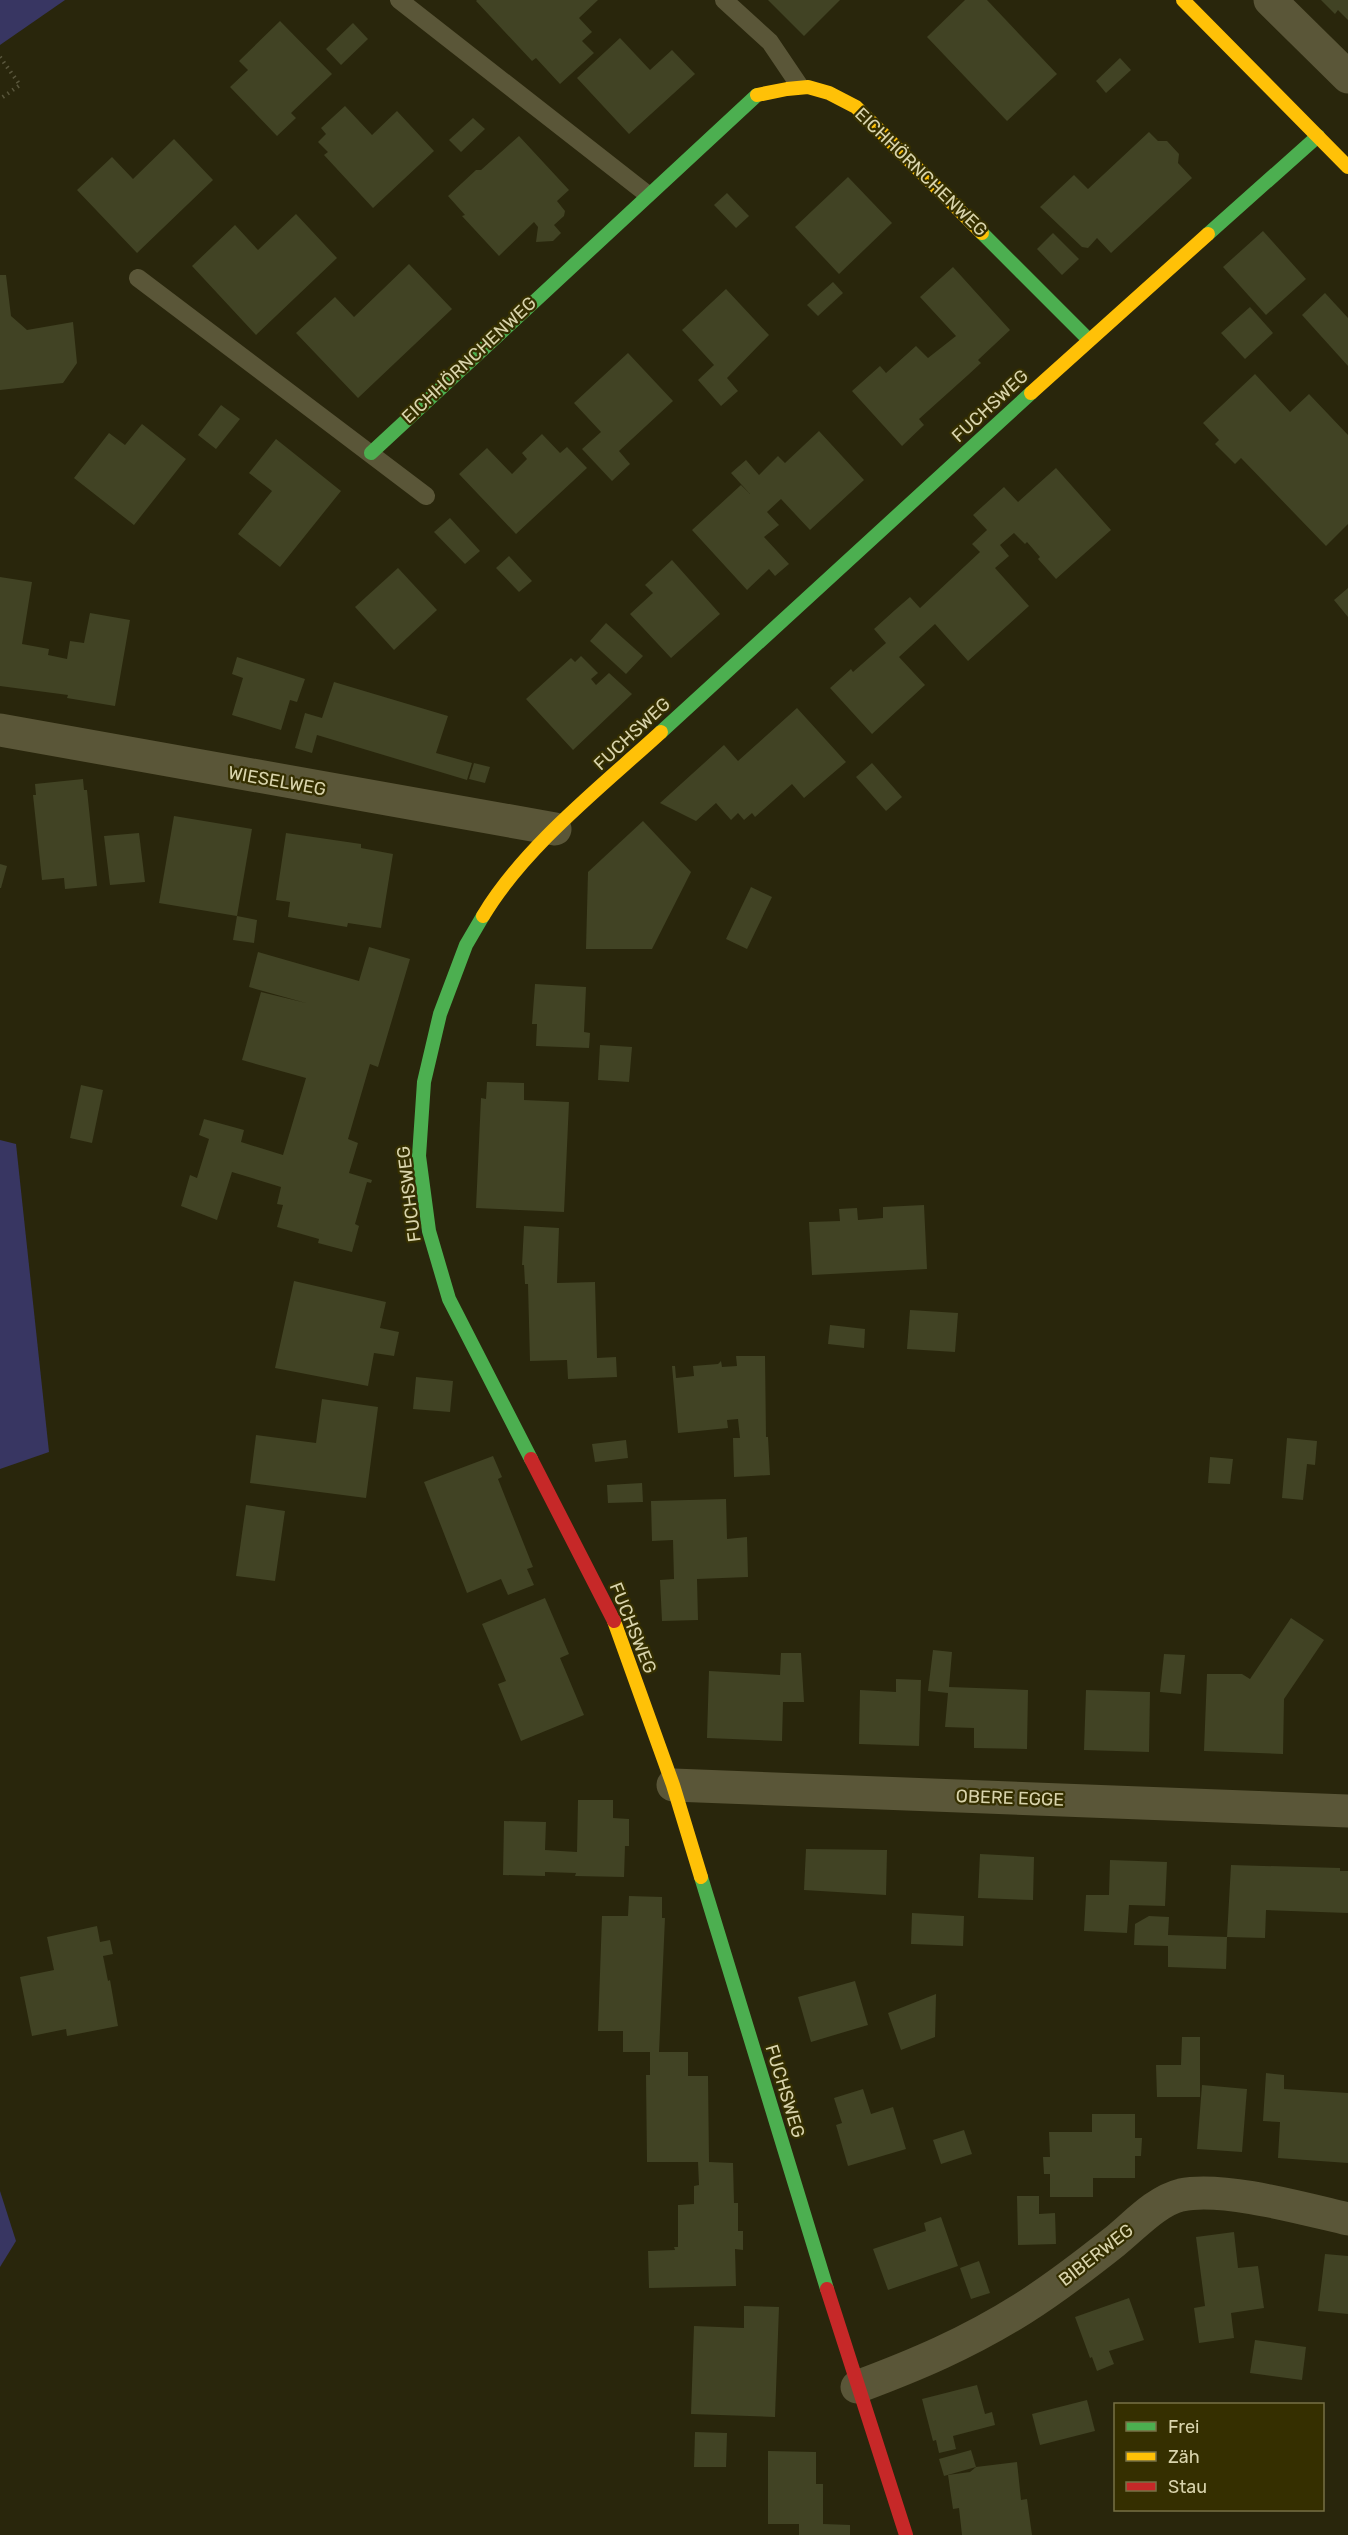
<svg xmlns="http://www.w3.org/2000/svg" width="1348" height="2535" viewBox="0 0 1348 2535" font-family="Rubik,sans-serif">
<rect width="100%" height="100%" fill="#29260c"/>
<!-- green -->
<g fill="#383662">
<polygon points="0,0 65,0 0,45"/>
<polygon points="0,1140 16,1144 49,1452 0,1469"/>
<polygon points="0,2191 16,2241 0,2267"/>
</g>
<!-- building -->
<g fill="#414324">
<polygon points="477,0 598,0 579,18 592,32 582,41 594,53 560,84 536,58 532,61 476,1"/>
<polygon points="768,0 840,0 804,36"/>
<polygon points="965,0 987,0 1057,74 1007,121 927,37"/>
<polygon points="1321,0 1348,0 1348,20 1338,10 1335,14"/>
<polygon points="280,21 332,74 291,113 296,118 277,136 230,87 248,70 239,61"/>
<polygon points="353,23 368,39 341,65 326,49"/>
<polygon points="620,38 650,70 672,50 695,74 629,134 577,78"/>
<polygon points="1120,58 1131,70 1106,93 1096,81"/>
<polygon points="345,106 372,135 397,111 434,151 373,208 324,155 328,152 318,142 326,134 321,128"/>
<polygon points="473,118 485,129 461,152 449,140"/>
<polygon points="1149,132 1158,141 1167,141 1179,154 1178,163 1192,178 1111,253 1097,238 1088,248 1082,247 1040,207 1074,175 1088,189"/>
<polygon points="519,136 569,190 557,201 565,211 564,216 554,225 561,233 553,241 536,242 538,227 534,222 499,256 462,216 465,215 448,196 476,170 481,170"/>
<polygon points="174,139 213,180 137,253 77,190 112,157 133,179"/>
<polygon points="848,177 892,223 839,274 795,227"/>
<polygon points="727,193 749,216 736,228 714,205"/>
<polygon points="296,214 337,258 256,335 192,266 235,225 258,250"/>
<polygon points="1263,231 1306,279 1266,315 1223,267"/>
<polygon points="1053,233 1079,259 1062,275 1037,249"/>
<polygon points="409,264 452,309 358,398 296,333 335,297 354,317"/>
<polygon points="953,267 1010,330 978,360 981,363 968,375 919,419 924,425 902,446 852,391 880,366 886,373 916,346 928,358 956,336 920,297"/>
<polygon points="0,275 6,275 11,316 27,330 73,322 77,363 63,383 0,390"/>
<polygon points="833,282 843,293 818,316 807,305"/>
<polygon points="726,289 769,335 727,378 738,391 721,406 698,380 714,365 682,330"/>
<polygon points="1325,293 1348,318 1348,366 1302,315"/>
<polygon points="1250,307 1273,333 1245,359 1221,333"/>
<polygon points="628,353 673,401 619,451 630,464 612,481 582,449 601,432 574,403"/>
<polygon points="1255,374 1290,412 1309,394 1348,435 1348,524 1326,546 1241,458 1235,464 1215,444 1219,440 1203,423"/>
<polygon points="221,405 240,419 216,449 198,435"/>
<polygon points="142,424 186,459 134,525 74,478 109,433 125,445"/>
<polygon points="819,431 864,480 810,530 781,499 767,512 779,525 764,537 789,564 775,576 769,569 747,590 692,530 741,485 750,494 731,473 746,460 759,475 778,456 785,463"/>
<polygon points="542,434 560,453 567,447 587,468 516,534 459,474 487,448 512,474 527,459 522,453"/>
<polygon points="276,439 341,491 280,567 238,534 272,491 249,473"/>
<polygon points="1056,468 1111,530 1056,579 1038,559 1040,557 1027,542 1025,544 1014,533 1000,545 1009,556 995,568 1029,606 968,661 935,624 899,657 925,685 872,734 830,688 851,669 853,672 886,643 874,629 895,610 910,597 920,608 980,552 972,544 987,530 973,515 1004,487 1018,502"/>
<polygon points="450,518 480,551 465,564 434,532"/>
<polygon points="509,556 532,581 519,592 496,568"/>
<polygon points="672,560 720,614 671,658 630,614 653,593 645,585"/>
<polygon points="398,568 437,610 394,650 355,607"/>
<polygon points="0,577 32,582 22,644 49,649 48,655 67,659 70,641 84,643 90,613 130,620 115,706 67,698 68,695 0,686"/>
<polygon points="1348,588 1348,617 1334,600"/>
<polygon points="606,623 643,656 626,674 590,641"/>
<polygon points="581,656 598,673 591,679 596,685 609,673 632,694 573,750 526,699 571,658 575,662"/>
<polygon points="237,657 305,679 297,702 290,700 281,730 232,715 243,678 232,674"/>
<polygon points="334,682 448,716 436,753 472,763 467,780 317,735 312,753 295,748 305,713 322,718"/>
<polygon points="797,708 846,762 804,798 792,784 755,817 752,813 744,820 738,813 731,820 716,803 696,821 660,803 724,745 738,761"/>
<polygon points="474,763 490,767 485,783 469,779"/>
<polygon points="872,763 902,797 886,811 856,777"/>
<polygon points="83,779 84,790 87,790 97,886 65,889 64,878 42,880 33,795 36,795 35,784"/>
<polygon points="174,816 252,829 237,916 159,903"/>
<polygon points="643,821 691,872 652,949 586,949 588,872"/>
<polygon points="139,833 145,882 110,885 104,836"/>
<polygon points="286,833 361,844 361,848 393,854 381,928 348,923 347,927 288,917 290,902 276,900"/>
<polygon points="0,864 7,866 1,888 0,888"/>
<polygon points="751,887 772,897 747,949 726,939"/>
<polygon points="237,916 257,920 254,943 233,940"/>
<polygon points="369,947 410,959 378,1067 370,1064 348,1139 358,1143 349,1173 372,1180 371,1183 367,1182 355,1224 359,1226 352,1252 318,1243 319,1239 277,1227 283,1205 277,1204 281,1187 232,1172 217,1220 181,1206 190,1175 197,1178 209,1139 199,1135 204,1119 244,1130 241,1142 283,1155 306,1078 242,1060 261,992 306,1003 249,987 258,952 359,981"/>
<polygon points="535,984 586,987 584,1032 590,1033 589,1048 536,1046 537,1024 532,1024"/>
<polygon points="600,1045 632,1047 629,1082 598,1080"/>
<polygon points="487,1082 524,1083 524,1100 569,1102 564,1212 476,1208 481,1098 486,1099"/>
<polygon points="81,1085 103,1090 92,1143 70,1138"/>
<polygon points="924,1205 927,1269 812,1275 809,1222 840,1221 839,1209 857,1208 858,1220 883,1218 883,1207"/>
<polygon points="524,1226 559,1228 557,1283 595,1282 597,1358 616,1357 617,1377 568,1379 567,1360 530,1361 528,1284 525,1284 524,1265 522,1265"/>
<polygon points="294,1281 386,1302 380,1328 399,1332 394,1356 374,1353 368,1386 275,1368"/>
<polygon points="910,1310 958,1313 955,1352 907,1349"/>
<polygon points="830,1325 865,1329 864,1348 828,1344"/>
<polygon points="736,1356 765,1356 766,1437 768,1437 770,1475 734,1477 733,1438 740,1438 738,1419 727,1420 728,1428 678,1433 672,1366 675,1366 676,1378 694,1376 693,1366 718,1364 721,1361 722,1367 737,1366"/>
<polygon points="416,1377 453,1381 450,1412 413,1409"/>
<polygon points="322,1399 378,1407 366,1498 250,1483 256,1435 316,1443"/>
<polygon points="1287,1438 1317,1441 1315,1465 1307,1464 1303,1500 1282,1498"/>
<polygon points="626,1440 628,1458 595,1462 592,1444"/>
<polygon points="493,1456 502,1477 498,1479 533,1567 527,1569 534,1585 508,1595 501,1579 467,1593 424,1482"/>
<polygon points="1210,1457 1233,1459 1230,1484 1208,1483"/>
<polygon points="642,1483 643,1502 608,1503 607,1485"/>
<polygon points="726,1499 727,1539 747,1537 748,1577 697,1579 698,1620 662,1621 660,1580 674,1579 673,1540 652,1541 651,1501"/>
<polygon points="246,1505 285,1511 275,1581 236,1576"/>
<polygon points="545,1598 569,1654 560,1658 584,1715 521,1741 498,1684 506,1681 482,1624"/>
<polygon points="1291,1618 1324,1640 1284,1699 1283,1754 1204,1751 1207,1674 1242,1674 1250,1679"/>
<polygon points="933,1650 952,1652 949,1687 1028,1690 1027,1749 974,1748 974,1728 945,1727 948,1693 928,1691"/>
<polygon points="781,1653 801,1653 804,1702 783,1702 782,1741 707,1738 709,1671 780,1675"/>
<polygon points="1164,1654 1185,1655 1181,1694 1160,1692"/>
<polygon points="896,1679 921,1680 919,1746 859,1744 860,1690 896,1692"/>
<polygon points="1086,1690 1150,1692 1149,1752 1084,1750"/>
<polygon points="578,1800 613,1800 613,1818 629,1819 629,1846 625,1846 624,1877 575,1876 576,1873 545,1872 545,1876 503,1875 504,1821 546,1822 545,1850 577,1852"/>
<polygon points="806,1849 887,1850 886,1895 804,1890"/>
<polygon points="980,1854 1034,1857 1033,1900 978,1898"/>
<polygon points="1110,1860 1167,1862 1165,1906 1129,1905 1127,1933 1084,1931 1086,1895 1109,1895"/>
<polygon points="1231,1865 1340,1868 1340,1871 1348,1871 1348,1913 1266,1910 1265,1938 1227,1937 1226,1969 1168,1967 1168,1946 1134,1945 1135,1924 1149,1916 1169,1917 1168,1935 1227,1937"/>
<polygon points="629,1896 662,1897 662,1918 665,1918 659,2052 688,2052 688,2076 708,2076 709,2162 733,2163 734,2203 738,2203 738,2231 743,2231 743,2250 735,2249 736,2286 649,2288 648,2251 675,2250 674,2247 678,2247 678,2205 694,2204 694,2186 699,2185 698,2162 647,2162 646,2075 650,2075 650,2052 623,2052 623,2031 598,2031 602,1916 628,1916"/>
<polygon points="912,1913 964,1916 963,1946 911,1944"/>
<polygon points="97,1926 100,1942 110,1940 113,1954 103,1956 108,1981 110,1980 118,2026 67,2036 66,2029 32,2036 20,1977 54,1970 47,1937"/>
<polygon points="855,1981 868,2025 811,2042 798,1997"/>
<polygon points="936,1994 935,2037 901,2050 888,2013"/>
<polygon points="1182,2037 1200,2037 1200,2097 1157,2097 1156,2065 1181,2065"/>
<polygon points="1266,2073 1284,2075 1284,2089 1348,2093 1348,2163 1278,2158 1280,2122 1263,2121"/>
<polygon points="1202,2085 1247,2089 1242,2152 1197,2149"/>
<polygon points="863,2089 871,2114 893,2107 906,2149 848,2166 836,2125 842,2123 834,2098"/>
<polygon points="1092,2114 1135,2114 1135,2138 1142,2138 1141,2156 1135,2156 1135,2178 1093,2178 1093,2197 1050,2197 1050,2174 1044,2174 1043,2157 1050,2157 1049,2132 1092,2132"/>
<polygon points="964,2130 972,2154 941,2164 933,2140"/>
<polygon points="1017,2196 1039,2196 1039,2214 1055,2213 1056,2244 1018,2245"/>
<polygon points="941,2217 958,2266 888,2290 873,2249 926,2231 924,2223"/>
<polygon points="1234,2232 1238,2268 1258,2266 1264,2308 1231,2313 1234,2338 1199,2343 1194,2308 1205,2306 1196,2237"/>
<polygon points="1325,2254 1348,2256 1348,2314 1318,2311"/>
<polygon points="979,2261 990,2293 971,2299 960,2268"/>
<polygon points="1129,2298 1144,2340 1109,2351 1114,2364 1097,2371 1092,2357 1090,2358 1075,2317"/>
<polygon points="744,2306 779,2307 775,2417 691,2414 694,2326 744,2328"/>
<polygon points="1255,2340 1306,2347 1302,2380 1250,2373"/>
<polygon points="977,2385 985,2414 992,2412 995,2425 953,2436 956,2449 939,2453 936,2440 933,2441 922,2399"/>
<polygon points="1087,2400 1095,2431 1040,2445 1032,2414"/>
<polygon points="695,2432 727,2433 726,2467 694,2467"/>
<polygon points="971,2450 976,2467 944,2476 939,2459"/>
<polygon points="768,2451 816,2452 816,2484 823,2484 823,2524 850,2525 850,2535 799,2535 799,2524 768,2524"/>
<polygon points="1017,2462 1021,2500 1027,2499 1032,2535 962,2535 959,2508 953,2509 948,2475 970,2472 976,2467"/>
</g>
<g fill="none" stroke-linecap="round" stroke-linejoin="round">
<!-- path -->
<polyline stroke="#59563c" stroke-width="4" stroke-dasharray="1.5 4.5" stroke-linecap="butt" points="0,57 20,85 0,99"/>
<!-- lane -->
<g stroke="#5a5638" stroke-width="18">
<polyline points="399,0 647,194"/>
<polyline points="724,0 770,42 799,85"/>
<polyline points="138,278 426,496"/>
</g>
<!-- street -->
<g stroke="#5a5638" stroke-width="33">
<polyline points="1270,0 1348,77"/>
<polyline points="0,730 555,829"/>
<polyline points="673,1785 1348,1811"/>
<path d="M 857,2387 C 916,2365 968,2343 1022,2309 C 1054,2289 1085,2265 1114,2242 C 1134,2226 1156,2201 1181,2195 C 1223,2186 1305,2209 1348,2219"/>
</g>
<!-- fast -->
<g stroke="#4caf50" stroke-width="14">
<polyline points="982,233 1089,340"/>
<polyline points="1208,234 1318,136"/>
<polyline points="371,453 757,95"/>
<polyline points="661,732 1031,393"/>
<polyline points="483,916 466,945 440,1014 424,1082 419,1156 429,1231 449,1299 531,1459"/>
<polyline points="701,1877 827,2289"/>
</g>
<!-- slow -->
<g stroke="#ffc107" stroke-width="14">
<polyline points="1183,0 1348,167"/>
<polyline points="757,95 787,89 808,87 829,93 856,107 982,233"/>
<polyline points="1031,393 1208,234"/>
<path d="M 483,916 C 524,847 602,786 661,732"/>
<polyline points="614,1621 673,1785 701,1877"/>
</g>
<!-- jam -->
<g stroke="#c62828" stroke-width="14">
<polyline points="531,1459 614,1621"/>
<polyline points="827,2289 906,2535"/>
</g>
</g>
<g text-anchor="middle" stroke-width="4.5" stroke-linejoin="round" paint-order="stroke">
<!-- street labels -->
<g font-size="18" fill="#d9d4ac" stroke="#352f00">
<text transform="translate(921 172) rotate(44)" y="6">EICHHÖRNCHENWEG</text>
<text transform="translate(469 360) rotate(-43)" y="6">EICHHÖRNCHENWEG</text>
<text transform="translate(990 406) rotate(-43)" y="6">FUCHSWEG</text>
<text transform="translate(632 734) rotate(-43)" y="6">FUCHSWEG</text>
<text transform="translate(277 781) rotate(10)" y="6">WIESELWEG</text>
<text transform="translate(409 1194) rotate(-97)" y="6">FUCHSWEG</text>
<text transform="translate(633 1628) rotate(68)" y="6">FUCHSWEG</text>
<text transform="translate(1010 1798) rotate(2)" y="6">OBERE EGGE</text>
<text transform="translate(785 2091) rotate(73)" y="6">FUCHSWEG</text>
<text transform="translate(1096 2255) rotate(-38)" y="6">BIBERWEG</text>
</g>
</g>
<!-- legend -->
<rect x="1114" y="2403" width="210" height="108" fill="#352f00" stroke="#777145" stroke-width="1.5"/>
<rect x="1126" y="2422" width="30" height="9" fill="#4caf50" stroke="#777145" stroke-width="1.5"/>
<text x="1168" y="2433" font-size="18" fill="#d9d4ac">Frei</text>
<rect x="1126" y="2452" width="30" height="9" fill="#ffc107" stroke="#777145" stroke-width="1.5"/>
<text x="1168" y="2463" font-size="18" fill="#d9d4ac">Zäh</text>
<rect x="1126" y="2482" width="30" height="9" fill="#c62828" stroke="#777145" stroke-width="1.5"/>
<text x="1168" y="2493" font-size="18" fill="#d9d4ac">Stau</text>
</svg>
